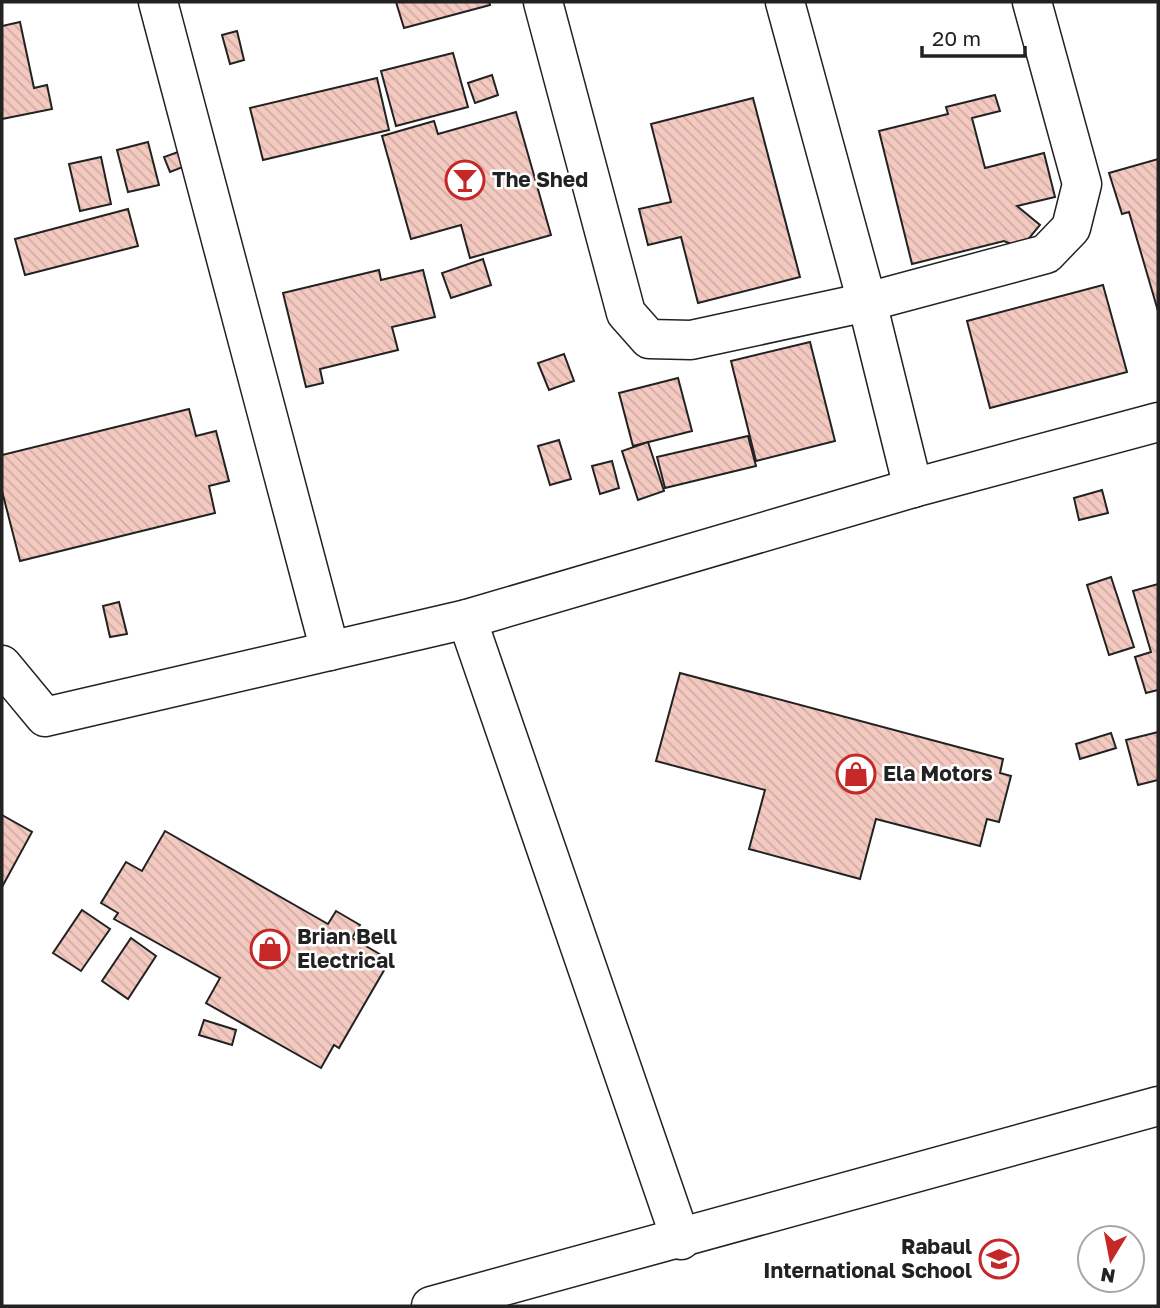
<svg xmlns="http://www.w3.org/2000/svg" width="1160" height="1308" viewBox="0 0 1160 1308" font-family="'Golos Text',sans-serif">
<defs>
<pattern id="building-back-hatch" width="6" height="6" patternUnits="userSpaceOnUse" patternTransform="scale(1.75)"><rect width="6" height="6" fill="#f3c9c0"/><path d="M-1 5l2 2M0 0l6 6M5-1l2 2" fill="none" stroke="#d0aca5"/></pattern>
</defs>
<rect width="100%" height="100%" fill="#fff"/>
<!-- building -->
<g fill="url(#building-back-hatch)" stroke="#222" stroke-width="2">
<polygon points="396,2 489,2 490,5 404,28"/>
<polygon points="20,22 34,88 47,85 52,109 2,119 2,26"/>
<polygon points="237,31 244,60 230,64 222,35"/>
<polygon points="453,53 468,107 396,126 381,71"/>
<polygon points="492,75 498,95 475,103 468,83"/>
<polygon points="377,78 389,130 263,160 250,108"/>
<polygon points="995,95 1000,111 972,118 985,168 1044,153 1055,197 1017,206 1040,225 1021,248 1004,241 912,264 879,131 948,114 946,107"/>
<polygon points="753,98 800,277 698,303 681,237 648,245 639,209 671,202 651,124"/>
<polygon points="516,112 551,235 470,258 461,225 411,239 382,136 434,121 438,134"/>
<polygon points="148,142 159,185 128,192 117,150"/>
<polygon points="178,152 183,167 170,172 164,157"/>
<polygon points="101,157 111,204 80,211 69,164"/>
<polygon points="1158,159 1158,311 1129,212 1122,214 1109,173"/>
<polygon points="128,209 138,246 25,275 15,239"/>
<polygon points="483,259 491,285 451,298 442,273"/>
<polygon points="379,270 381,280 423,270 435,317 392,327 398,350 320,369 323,383 306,387 283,293"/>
<polygon points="1103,285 1127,372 990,408 967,321"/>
<polygon points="810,342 835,441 756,461 731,361"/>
<polygon points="564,354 574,381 549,390 538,363"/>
<polygon points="678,378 692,431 633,446 619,393"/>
<polygon points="189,409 196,436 216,431 229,481 209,486 215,513 20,561 2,491 2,455"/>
<polygon points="748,436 756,466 665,488 657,457"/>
<polygon points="559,440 571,479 550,485 538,446"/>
<polygon points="648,442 664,491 638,500 622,451"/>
<polygon points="612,461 619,488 600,494 592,466"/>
<polygon points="1102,490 1108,513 1079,520 1074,498"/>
<polygon points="1111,577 1134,647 1109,655 1087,585"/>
<polygon points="1158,584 1158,690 1146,693 1135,657 1151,652 1133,591"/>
<polygon points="119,602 127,634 110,637 103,606"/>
<polygon points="680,673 1003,759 1000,773 1011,776 999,822 987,819 980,846 876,819 860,879 749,849 765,790 656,761"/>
<polygon points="1158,732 1158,780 1138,785 1126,740"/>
<polygon points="1111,733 1116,748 1080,759 1076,744"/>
<polygon points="2,815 32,832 2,887"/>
<polygon points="165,831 328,924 336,911 360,925 352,938 390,960 339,1048 334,1045 321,1068 206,1003 220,978 114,919 118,913 101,903 126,862 142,871"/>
<polygon points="82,910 110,929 81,971 53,953"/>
<polygon points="131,938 156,956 128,999 102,981"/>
<polygon points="204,1020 236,1030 232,1045 199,1035"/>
</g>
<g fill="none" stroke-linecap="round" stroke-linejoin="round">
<defs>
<g id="minor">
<polyline points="158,2 330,651"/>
<polyline points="543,2 626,313 649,339 691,340 867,302 1046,254 1071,228 1082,184 1032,2"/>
<polyline points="785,2 867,302 913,488"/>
<polyline points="467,619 913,488 1158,422"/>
<polyline points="2,665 45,717 467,619 681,1240"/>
</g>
<polyline id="major" points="431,1306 1158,1106"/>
</defs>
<!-- minor casing -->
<use href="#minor" stroke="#222" stroke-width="41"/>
<!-- major casing -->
<use href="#major" stroke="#222" stroke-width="41"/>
<!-- minor -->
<use href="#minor" stroke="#fff" stroke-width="38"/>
<!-- major -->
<use href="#major" stroke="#fff" stroke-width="38"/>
</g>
<!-- icons -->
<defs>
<symbol id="bar-ring" viewBox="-11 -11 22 22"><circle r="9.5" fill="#fff" stroke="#c62828" stroke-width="1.5"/><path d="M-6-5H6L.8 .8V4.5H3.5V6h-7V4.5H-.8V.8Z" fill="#c62828"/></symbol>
<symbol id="shop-ring" viewBox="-11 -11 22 22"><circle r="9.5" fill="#fff" stroke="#c62828" stroke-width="1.5"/><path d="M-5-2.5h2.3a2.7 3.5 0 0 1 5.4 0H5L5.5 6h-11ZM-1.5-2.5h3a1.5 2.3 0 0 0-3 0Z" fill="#c62828"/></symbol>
<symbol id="school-ring" viewBox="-11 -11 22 22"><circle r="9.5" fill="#fff" stroke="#c62828" stroke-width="1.5"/><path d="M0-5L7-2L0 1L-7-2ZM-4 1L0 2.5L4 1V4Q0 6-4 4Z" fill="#c62828"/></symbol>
</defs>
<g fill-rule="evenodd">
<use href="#bar-ring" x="443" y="158" width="44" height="44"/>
<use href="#shop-ring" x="834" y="752" width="44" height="44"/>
<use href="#shop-ring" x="248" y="927" width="44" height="44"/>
<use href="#school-ring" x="977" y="1237" width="44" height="44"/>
</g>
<g text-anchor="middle" stroke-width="5" stroke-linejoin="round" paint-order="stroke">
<!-- poi labels -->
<g font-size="21" font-weight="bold" fill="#222" stroke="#fff" text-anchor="start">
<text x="492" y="187">The Shed</text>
<text x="883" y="781">Ela Motors</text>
<text x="297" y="944">Brian Bell<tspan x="297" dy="24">Electrical</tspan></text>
<text x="972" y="1254" text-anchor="end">Rabaul<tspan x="972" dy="24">International School</tspan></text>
</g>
</g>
<!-- border -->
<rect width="1160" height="1308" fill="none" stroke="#222222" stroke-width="7"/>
<!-- north arrow -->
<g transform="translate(1111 1259) rotate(190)"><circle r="33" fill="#ffffff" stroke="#a7a7a7" stroke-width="2"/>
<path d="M0-5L12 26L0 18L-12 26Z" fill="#c62828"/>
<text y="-10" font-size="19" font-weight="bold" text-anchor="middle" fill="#222222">N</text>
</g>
<!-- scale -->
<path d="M922 46v10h103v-10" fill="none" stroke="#222222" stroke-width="3.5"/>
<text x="932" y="46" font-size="21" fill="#222222" stroke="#ffffff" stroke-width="5" paint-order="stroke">20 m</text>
</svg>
